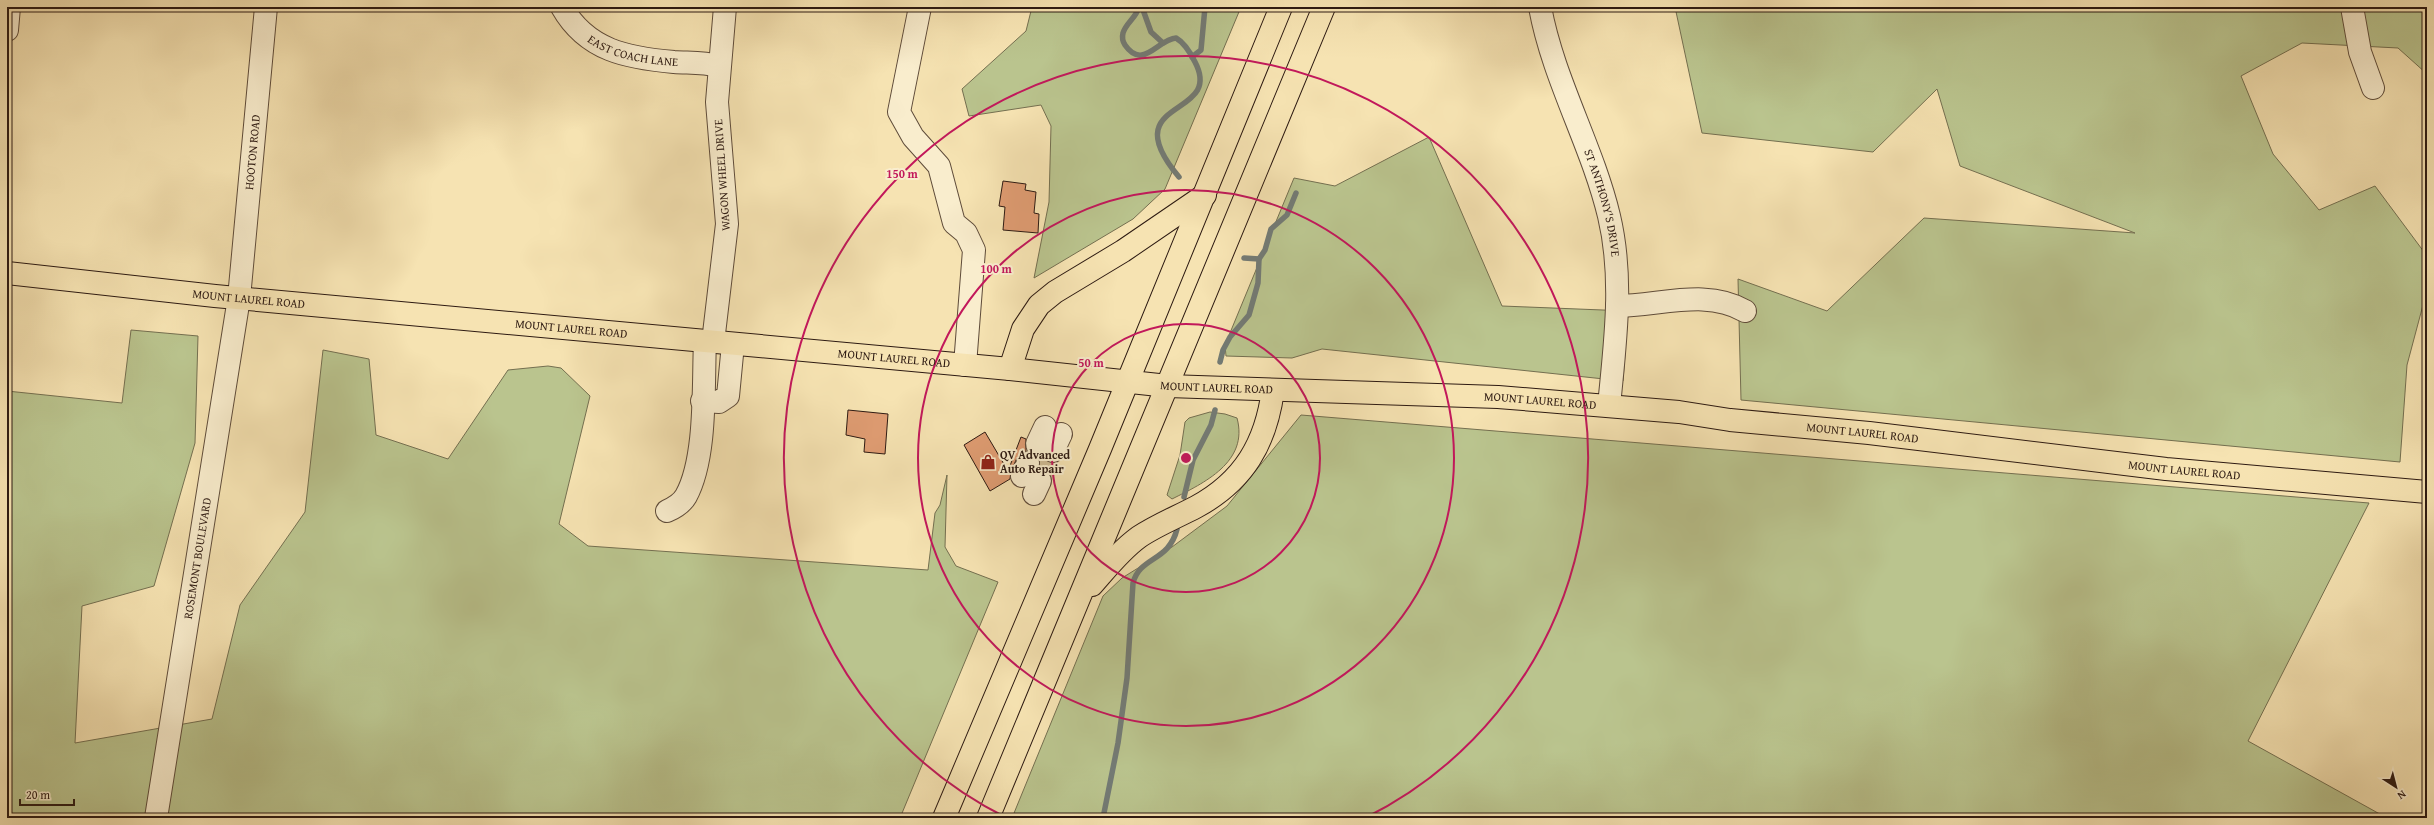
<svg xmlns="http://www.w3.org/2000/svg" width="2434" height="825" viewBox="0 0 2434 825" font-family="'Gentium Book Plus',serif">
<rect width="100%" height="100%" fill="#f6e3b2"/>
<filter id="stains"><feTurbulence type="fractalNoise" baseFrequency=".005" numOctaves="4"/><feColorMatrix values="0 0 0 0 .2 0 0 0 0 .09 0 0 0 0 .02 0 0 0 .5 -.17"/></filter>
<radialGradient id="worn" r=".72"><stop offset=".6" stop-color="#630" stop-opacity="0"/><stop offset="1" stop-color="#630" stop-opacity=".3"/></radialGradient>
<!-- green -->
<g fill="#bac48e" stroke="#746f50">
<polygon points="1032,7 1241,7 1165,189 1133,219 1034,278 1049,202 1051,126 1041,105 969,116 962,89 1026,31"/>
<polygon points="1675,7 2427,7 2427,74 2398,48 2302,43 2241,76 2273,154 2319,210 2375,186 2427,256 2427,290 2407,365 2400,462 1741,400 1738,279 1827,311 1924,218 2135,233 1960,166 1937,89 1873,152 1702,133"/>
<polygon points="1429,137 1502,306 1628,311 1623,381 1322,349 1292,358 1226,356 1225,345 1294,178 1335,186"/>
<polygon points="131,330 198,336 195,443 154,586 82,606 75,743 212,719 240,605 305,512 323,350 369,359 376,435 448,459 508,370 548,366 561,368 590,396 559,524 588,546 928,570 935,513 940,505 947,475 945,547 956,566 998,582 900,818 7,818 7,391 122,403"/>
<path d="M 1210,412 L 1225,414 L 1237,418 C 1249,462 1204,483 1172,499 L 1167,495 L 1180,455 L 1185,422 L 1189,418 Z"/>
<polygon points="1301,415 2369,503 2248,741 2387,818 1012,818 1103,596 1122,578 1172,547 1227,506"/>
</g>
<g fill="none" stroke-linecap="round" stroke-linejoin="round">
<!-- stream -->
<g stroke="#737b75" stroke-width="5.5">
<path d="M 1139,7 C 1136,18 1126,23 1123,33 C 1122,37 1123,42 1125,45 C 1143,71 1158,39 1176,38 C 1185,43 1191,54 1195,62 C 1225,119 1112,97 1179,177"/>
<polyline points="1142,7 1151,32 1163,43"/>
<polyline points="1192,57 1201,50 1205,7"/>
<polyline points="1244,258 1259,259"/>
<polyline points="1220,362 1223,350 1230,337 1249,315 1258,283 1259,259 1265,250 1271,229 1287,215 1296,193"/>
<polyline points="1184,497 1193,460 1211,425 1215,410"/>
<path d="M 1103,818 L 1118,743 L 1127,678 L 1133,583 C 1140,556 1169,562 1177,529"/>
</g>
</g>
<!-- building -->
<g fill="#df9c72" stroke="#2d1a12">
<polygon points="1003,181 1026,184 1025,190 1036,192 1034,213 1039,214 1038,233 1003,230 1005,207 999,206"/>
<polygon points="848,410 888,414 885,454 864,452 865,439 846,435"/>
<polygon points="985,432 1008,471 1021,437 1026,439 1026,451 1017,458 1011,471 1010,479 990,491 964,445"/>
<polygon points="1042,455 1048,462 1057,462 1051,476 1046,470 1039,469 1038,456"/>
</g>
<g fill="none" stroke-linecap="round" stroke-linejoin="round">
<!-- minor-tunnel -->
<polyline stroke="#cebb92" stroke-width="22" stroke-dasharray="22 11" stroke-linecap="butt" points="1040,481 1053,451"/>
<defs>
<g id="minor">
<path id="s1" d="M 562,7 C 587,51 628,58 674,62 C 690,63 703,62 719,66"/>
<polyline points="920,7 899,112 913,137 939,166 954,223 966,233 974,250 965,365"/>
<path id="s2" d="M 1540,7 C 1553,79 1592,145 1609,216 C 1624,279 1615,343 1609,406"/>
<polyline points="2352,7 2360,52 2373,88"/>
<polyline points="7,30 9,7"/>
<path d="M 1617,306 C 1659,306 1707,288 1745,311"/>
<polyline points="713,342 727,224 717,102 725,7"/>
<polyline points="702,401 719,402 728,396 733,344"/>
<polyline points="1037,444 1045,427"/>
<polyline points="1053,451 1061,434"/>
<polyline points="1022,476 1028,463"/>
<polyline points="1034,494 1040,481"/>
<path d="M 667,511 C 674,508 682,503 686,496 C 707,458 703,385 705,341"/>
<path id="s3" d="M 156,818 L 239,298 L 266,7"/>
</g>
<g id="major">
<path id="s4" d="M 7,273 L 215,296 L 1010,369 L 1168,386 L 1498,397 L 1679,412 L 1730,420 L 1869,433 L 2166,469 L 2427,492"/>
</g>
<g id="highway">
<polyline points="1010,369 1023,329 1039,305 1055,292 1123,251 1205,195"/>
<path d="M 1092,585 C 1107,568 1121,550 1139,537 C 1157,525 1177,517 1196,507 C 1244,481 1266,443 1273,390"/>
<polyline points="944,818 1100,449 1281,7"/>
<polyline points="988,818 1324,7"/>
</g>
</defs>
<!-- minor casing -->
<use href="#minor" stroke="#5f4c3a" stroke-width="24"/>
<!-- major casing -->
<use href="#major" stroke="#2d1a12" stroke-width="24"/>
<!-- highway casing -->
<use href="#highway" stroke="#2d1a12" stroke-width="24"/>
<!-- minor -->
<use href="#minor" stroke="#f9edcd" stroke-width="22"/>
<!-- major -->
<use href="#major" stroke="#f6e3b2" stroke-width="22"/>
<!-- highway -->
<use href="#highway" stroke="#f6e3b2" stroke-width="22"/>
</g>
<!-- distance rings -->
<g fill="none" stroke="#c2185b" stroke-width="2">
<circle cx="1186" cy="458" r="134"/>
<circle cx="1186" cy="458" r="268"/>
<path d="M1007 818A402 402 0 1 1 1365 818"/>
</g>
<!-- icons -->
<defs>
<symbol id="shop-bare" viewBox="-9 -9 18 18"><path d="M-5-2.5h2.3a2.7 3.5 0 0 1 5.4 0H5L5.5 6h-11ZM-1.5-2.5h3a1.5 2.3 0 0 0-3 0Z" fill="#8f2418" stroke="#f9edcd" stroke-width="2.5" paint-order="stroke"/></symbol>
</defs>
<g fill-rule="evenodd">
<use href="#shop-bare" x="977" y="451" width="22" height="22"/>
</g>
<g text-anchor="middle" stroke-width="4" stroke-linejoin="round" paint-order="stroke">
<!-- street labels -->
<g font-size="12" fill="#2d1a12" stroke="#f9edcd">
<text dy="4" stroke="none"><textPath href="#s1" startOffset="88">EAST COACH LANE</textPath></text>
<text dy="4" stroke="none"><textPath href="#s3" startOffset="673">HOOTON ROAD</textPath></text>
<text transform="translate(722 175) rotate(-94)" y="4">WAGON WHEEL DRIVE</text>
<text dy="4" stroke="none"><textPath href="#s2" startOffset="206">ST ANTHONY'S DRIVE</textPath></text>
<text dy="4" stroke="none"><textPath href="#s4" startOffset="243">MOUNT LAUREL ROAD</textPath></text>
<text dy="4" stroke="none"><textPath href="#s4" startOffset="567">MOUNT LAUREL ROAD</textPath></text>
<text dy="4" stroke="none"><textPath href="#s4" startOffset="891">MOUNT LAUREL ROAD</textPath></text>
<text dy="4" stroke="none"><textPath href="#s4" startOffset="1215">MOUNT LAUREL ROAD</textPath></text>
<text dy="4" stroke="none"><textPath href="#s4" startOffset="1539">MOUNT LAUREL ROAD</textPath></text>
<text dy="4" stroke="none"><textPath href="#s4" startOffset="1863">MOUNT LAUREL ROAD</textPath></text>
<text dy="4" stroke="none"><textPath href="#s4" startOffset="2187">MOUNT LAUREL ROAD</textPath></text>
<text dy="4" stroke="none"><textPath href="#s3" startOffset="263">ROSEMONT BOULEVARD</textPath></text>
</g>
<!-- poi labels -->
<g font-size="12" font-weight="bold" fill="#2d1a12" stroke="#f9edcd" text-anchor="start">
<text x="1000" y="459">QV Advanced<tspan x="1000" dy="14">Auto Repair</tspan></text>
</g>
</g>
<circle cx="1186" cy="458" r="6" fill="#c2185b" stroke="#f9edcd" stroke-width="2"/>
<g font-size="12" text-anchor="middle" font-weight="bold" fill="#c2185b" stroke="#f9edcd" stroke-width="4" stroke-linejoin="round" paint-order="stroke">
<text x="902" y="178">150 m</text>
<text x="996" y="273">100 m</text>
<text x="1091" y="367">50 m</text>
</g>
<!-- margin -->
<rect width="2434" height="825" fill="none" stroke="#f6e3b2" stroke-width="24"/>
<rect x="8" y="8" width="2418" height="809" fill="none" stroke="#2d1a12" stroke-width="2"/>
<rect x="12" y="12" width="2410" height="801" fill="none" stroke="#2d1a12"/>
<!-- north arrow -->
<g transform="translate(2396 787) rotate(144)" stroke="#f9edcd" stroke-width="3" paint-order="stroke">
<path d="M0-3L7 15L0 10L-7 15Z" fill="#2d1a12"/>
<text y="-6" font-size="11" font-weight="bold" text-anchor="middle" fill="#2d1a12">N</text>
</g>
<!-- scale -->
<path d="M20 799v6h54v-6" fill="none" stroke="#2d1a12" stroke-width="2"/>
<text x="26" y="799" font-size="12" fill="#2d1a12" stroke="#f9edcd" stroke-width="3" paint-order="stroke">20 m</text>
<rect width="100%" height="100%" filter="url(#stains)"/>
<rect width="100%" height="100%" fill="url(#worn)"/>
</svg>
